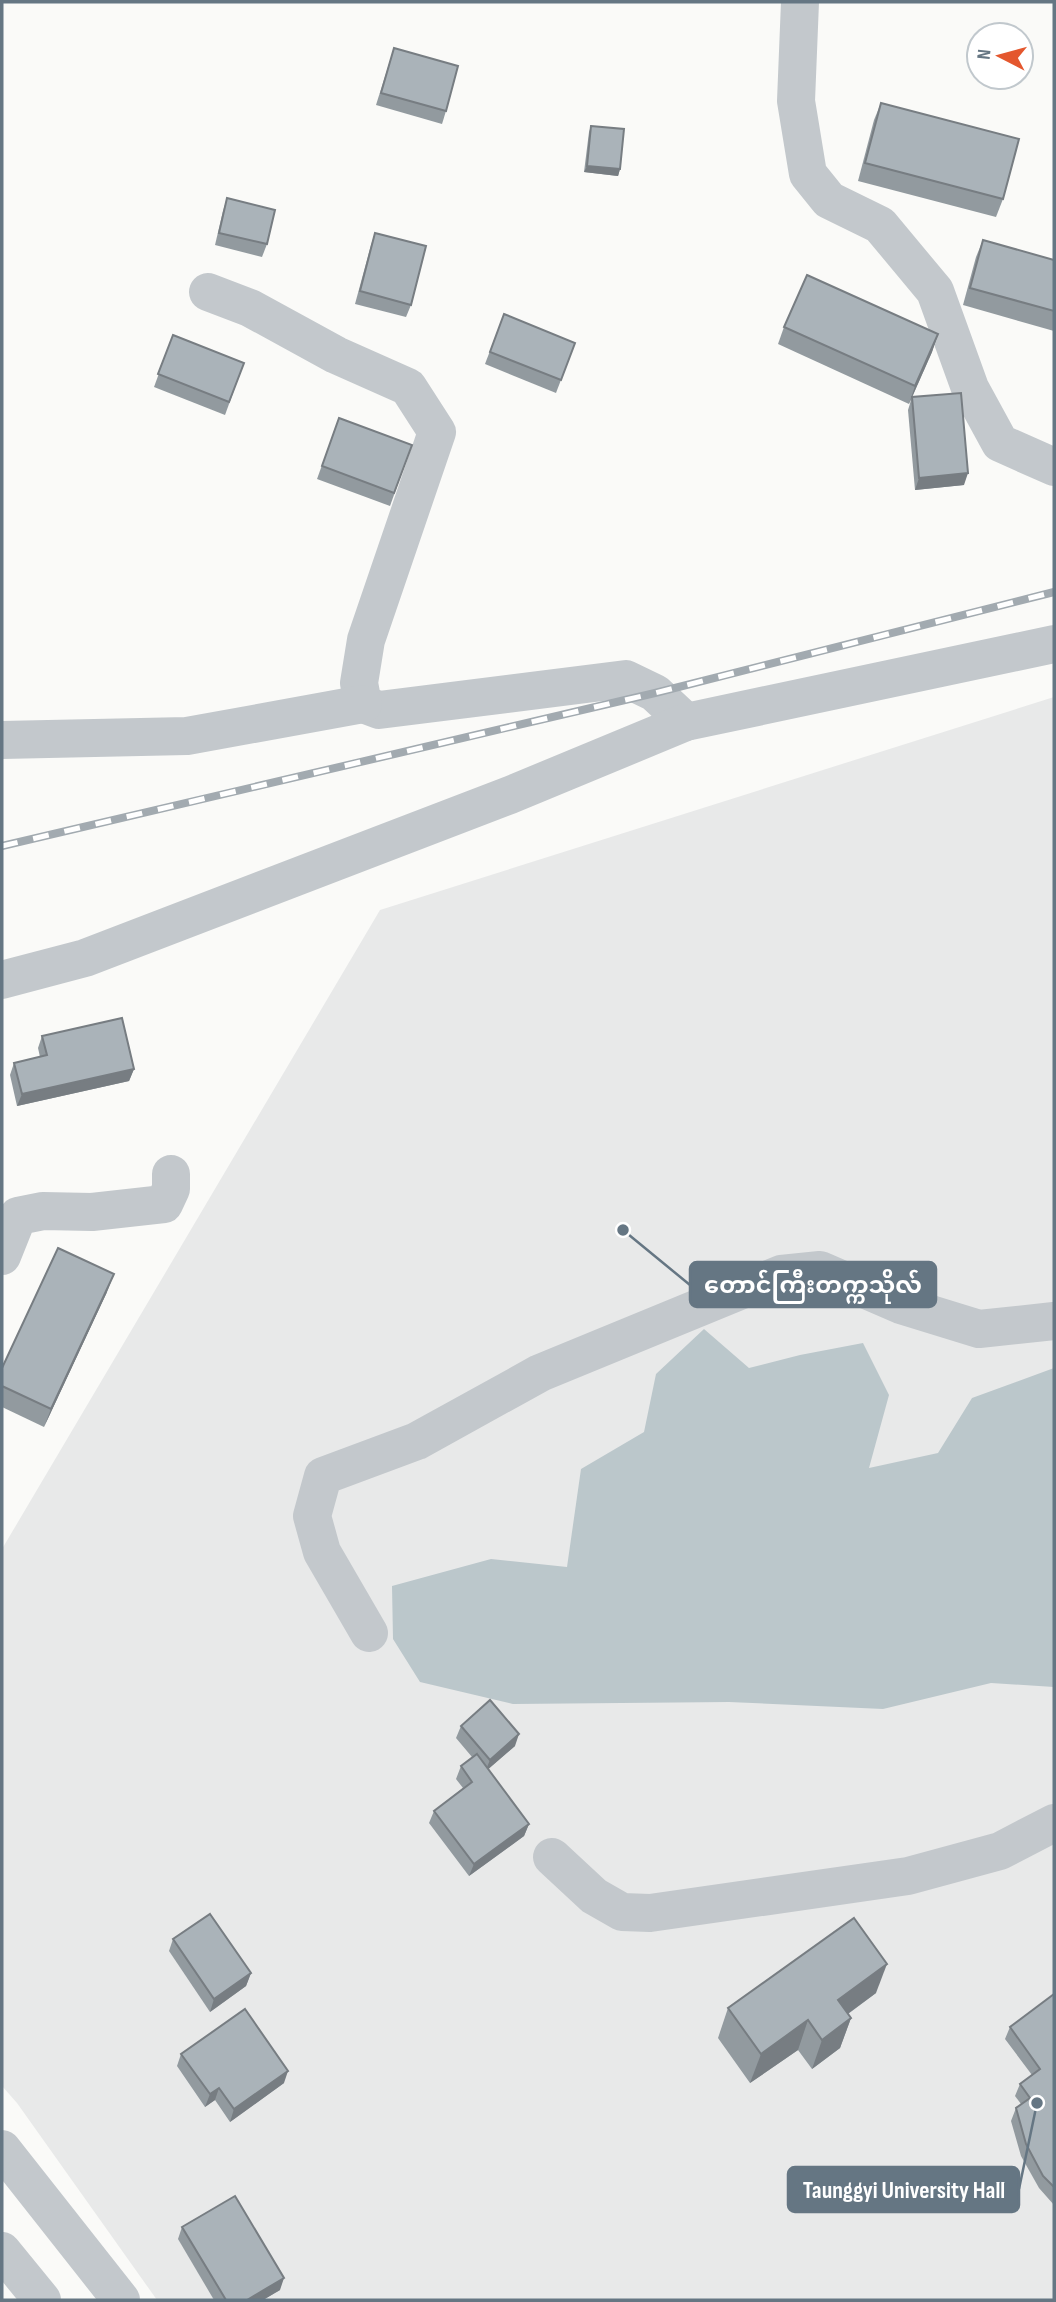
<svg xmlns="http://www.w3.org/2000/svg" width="1056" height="2302" viewBox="0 0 1056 2302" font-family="'Sofia Sans Condensed','Noto Sans Myanmar',sans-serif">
<rect width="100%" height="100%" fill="#fafaf8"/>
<!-- built -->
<polygon fill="#e8e9e9" points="1054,697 1054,2300 157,2300 17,2103 2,2086 2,1549 380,910"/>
<!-- water -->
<polygon fill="#bbc7cb" points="704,1329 749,1368 800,1355 863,1343 889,1395 869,1468 938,1453 972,1398 1054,1368 1054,1687 991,1683 883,1709 729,1702 513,1704 420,1682 393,1639 392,1586 491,1559 567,1567 581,1469 644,1432 656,1374"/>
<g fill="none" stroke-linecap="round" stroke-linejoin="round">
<!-- minor -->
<g stroke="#c3c8cc" stroke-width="38">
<polyline points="800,2 796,101 808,174 829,200 880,225 935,291 970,388 1000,443 1054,467"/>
<polyline points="208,292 250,308 336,355 408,387 437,432 366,640 359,683 363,704 379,710 626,679 655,693 686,722"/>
<polyline points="2,740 187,736 363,704"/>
<polyline points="2,980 85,958 510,795 686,722 1054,644"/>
<polyline points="2,1256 18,1216 43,1211 92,1212 164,1204 171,1189 171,1174"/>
<polyline points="369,1633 322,1552 312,1516 323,1476 417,1441 540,1373 781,1274 820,1270 901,1305 979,1329 1054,1321"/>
<polyline points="552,1857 594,1896 622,1912 650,1913 908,1876 1000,1851 1054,1823"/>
<polyline points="2,2149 121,2300"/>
<polyline points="2,2251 42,2300"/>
</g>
<defs>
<polyline id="rail" points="2,846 655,693 1054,592"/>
</defs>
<!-- rail casing -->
<use href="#rail" stroke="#a2aab0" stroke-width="8"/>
<!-- rail -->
<use href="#rail" stroke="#fff" stroke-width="5" stroke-dasharray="16" stroke-linecap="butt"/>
</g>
<!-- wall -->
<g fill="#929a9f">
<polygon points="394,48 446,111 442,124 376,105"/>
<polygon points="881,103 1003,199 996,217 858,181 874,120"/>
<polygon points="591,126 620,169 618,176 584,172 589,132"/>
<polygon points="227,198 267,244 262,257 215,245 223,211"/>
<polygon points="375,233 411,305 406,317 355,304 371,245"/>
<polygon points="983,240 1054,260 1054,331 963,305 976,257"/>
<polygon points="504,314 575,343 556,393 485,364"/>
<polygon points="784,327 938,334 932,352 909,404 778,344"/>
<polygon points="173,335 244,363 225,415 154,387"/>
<polygon points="912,397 964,485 915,490 908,410"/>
<polygon points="339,418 412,445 390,506 317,479"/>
<polygon points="42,1036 134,1069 129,1081 17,1106 10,1075 14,1063 40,1057 38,1048"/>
<polygon points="107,1292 44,1427 2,1407 2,1368"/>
<polygon points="461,1726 515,1746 488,1769 529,1824 524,1836 469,1876 429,1823 434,1811 463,1788 456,1779 461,1766 472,1757 456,1738"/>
<polygon points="173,1939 251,1973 246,1986 210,2012 169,1951"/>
<polygon points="876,1993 848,2014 851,2018 840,2048 812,2069 798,2050 750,2083 718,2038 728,2008"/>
<polygon points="1054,1994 1054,2205 1039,2188 1021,2156 1011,2121 1016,2108 1021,2104 1015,2096 1020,2084 1032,2075 1005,2039 1010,2027"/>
<polygon points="181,2054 284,2083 230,2122 215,2100 205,2107 177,2066"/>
<polygon points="182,2227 280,2290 263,2300 214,2300 178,2239"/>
</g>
<!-- shaded-wall -->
<g fill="#777d82">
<polygon points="587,166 620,169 618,176 584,172"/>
<polygon points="938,334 932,352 909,404 915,386"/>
<polygon points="968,473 964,485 915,490 919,478"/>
<polygon points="134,1069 129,1081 17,1106 22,1094"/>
<polygon points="114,1274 107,1292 44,1427 51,1409"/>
<polygon points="519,1734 515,1746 485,1772 490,1760"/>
<polygon points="529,1824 524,1836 469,1876 474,1864"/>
<polygon points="887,1964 876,1993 827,2029 838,2000"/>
<polygon points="251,1973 246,1986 210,2012 214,1999"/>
<polygon points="851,2018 840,2048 812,2069 822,2040"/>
<polygon points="808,2020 798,2050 750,2083 761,2054"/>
<polygon points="288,2071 284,2083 230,2122 234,2109"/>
<polygon points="219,2088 215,2100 205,2107 210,2094"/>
<polygon points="284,2278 280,2290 263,2300 247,2300"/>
</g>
<!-- building -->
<g fill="#aab3b9" stroke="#777d82" stroke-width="2">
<polygon points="394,48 458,66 446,111 381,93"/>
<polygon points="881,103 1019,139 1003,199 865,163"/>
<polygon points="591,126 624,129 620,169 587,166"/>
<polygon points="227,198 275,210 267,244 219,233"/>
<polygon points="375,233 426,246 411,305 360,291"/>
<polygon points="983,240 1054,260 1054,311 970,288"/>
<polygon points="807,275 938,334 915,386 784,327"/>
<polygon points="504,314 575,343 561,380 490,352"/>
<polygon points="173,335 244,363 229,402 158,374"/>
<polygon points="961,393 968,473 919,478 912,397"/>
<polygon points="339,418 412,445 394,493 322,466"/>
<polygon points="122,1018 134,1069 22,1094 14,1063 47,1055 42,1036"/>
<polygon points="58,1248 114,1274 51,1409 2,1386 2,1368"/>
<polygon points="490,1700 519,1734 490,1760 461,1726"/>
<polygon points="477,1754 529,1824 474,1864 434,1811 472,1782 461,1766"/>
<polygon points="210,1914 251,1973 214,1999 173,1939"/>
<polygon points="854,1918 887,1964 838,2000 851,2018 822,2040 808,2020 761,2054 728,2008"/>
<polygon points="1054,1994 1054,2187 1043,2176 1026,2144 1016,2108 1030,2098 1020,2084 1040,2069 1010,2027"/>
<polygon points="245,2009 288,2071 234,2109 219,2088 210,2094 181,2054"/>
<polygon points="235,2196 284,2278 247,2300 226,2300 182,2227"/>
</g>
<!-- callouts -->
<path fill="none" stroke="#657683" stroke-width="2.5" d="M623 1230L690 1285M1037 2103L1019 2189"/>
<g fill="#657683" stroke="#fff" stroke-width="2.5">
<circle cx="623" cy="1230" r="7"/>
<circle cx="1037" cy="2103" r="7"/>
</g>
<g fill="#657683" stroke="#657683" stroke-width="2.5">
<rect x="690" y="1262" width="246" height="45" rx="7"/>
<rect x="788" y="2167" width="231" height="45" rx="7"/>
</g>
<g font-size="24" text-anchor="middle" font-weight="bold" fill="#fff">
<text x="813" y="1293">တောင်ကြီးတက္ကသိုလ်</text>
<text x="904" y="2198">Taunggyi University Hall</text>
</g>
<!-- border -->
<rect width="1056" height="2302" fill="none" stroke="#657683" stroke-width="7"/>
<!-- north arrow -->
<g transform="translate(1000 56) rotate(276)"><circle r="33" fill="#ffffff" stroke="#c1c8cd" stroke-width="2"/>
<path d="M0-5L12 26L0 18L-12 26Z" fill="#e4572e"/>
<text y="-10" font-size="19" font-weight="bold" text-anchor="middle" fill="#657683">N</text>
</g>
</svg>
